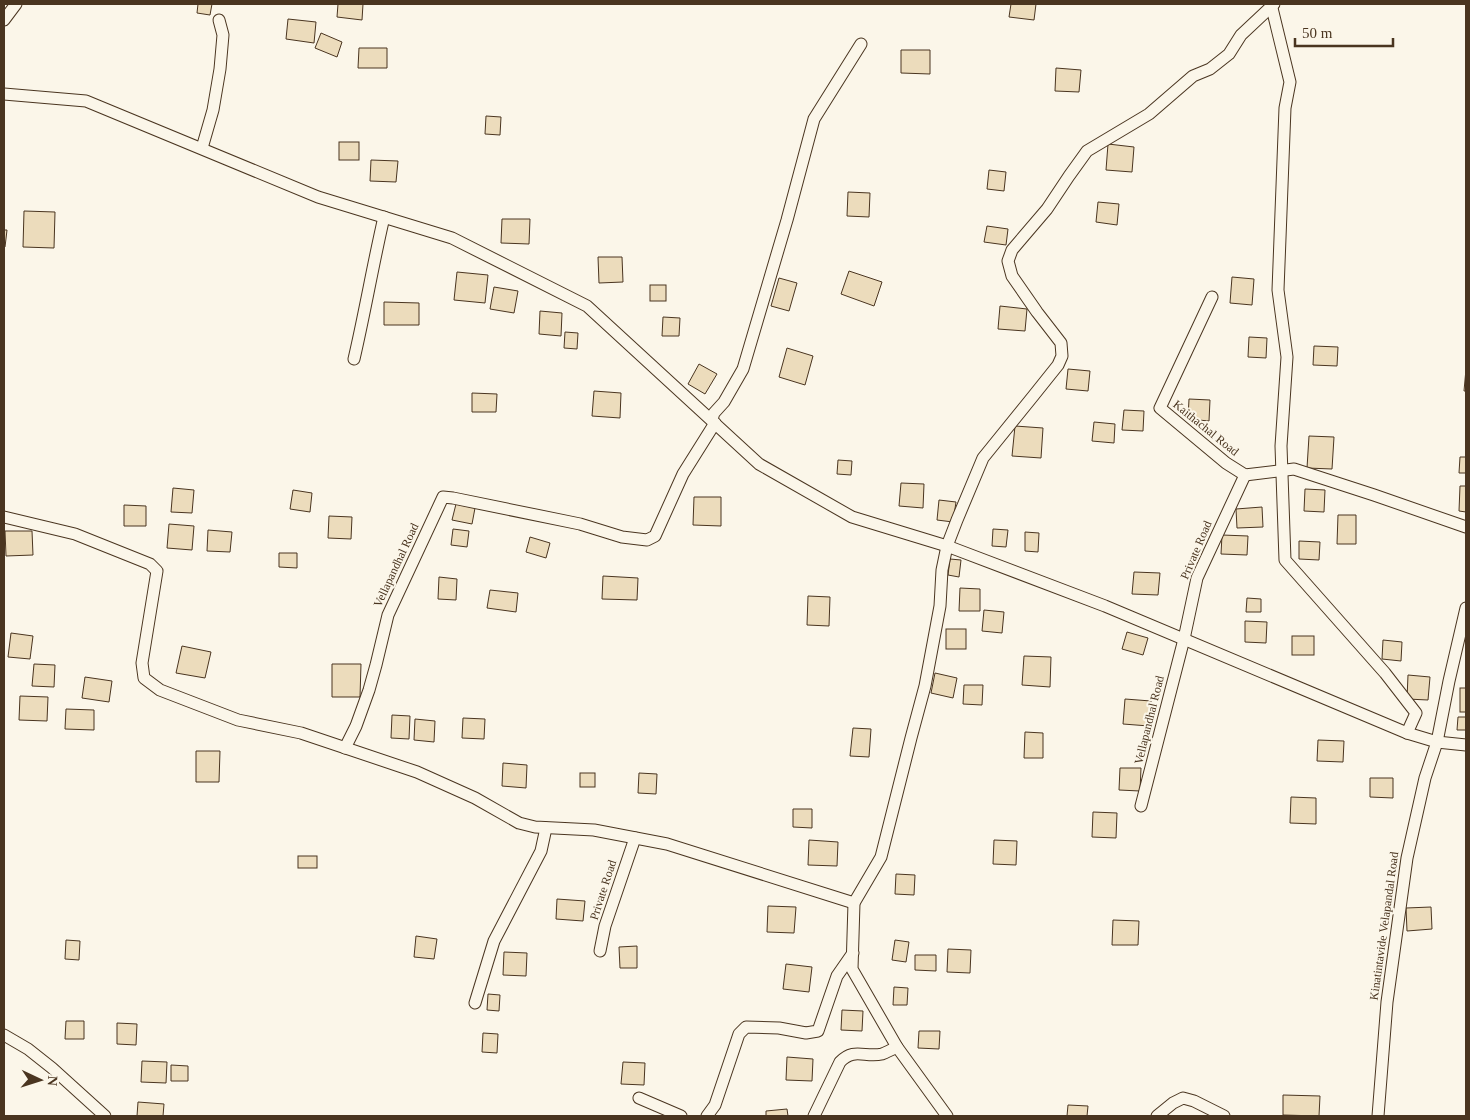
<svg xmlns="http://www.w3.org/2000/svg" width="1470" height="1120" viewBox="0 0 1470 1120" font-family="Georgia,serif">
<rect width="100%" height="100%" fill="#fbf6e9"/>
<!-- building -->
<g fill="#ecdcbc" stroke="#4a3520">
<polygon points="198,4 212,4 210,15 197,13"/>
<polygon points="338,4 363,4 362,20 337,17"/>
<polygon points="1011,4 1036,4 1034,20 1009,17"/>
<polygon points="288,19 316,22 314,43 286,39"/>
<polygon points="321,33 342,42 337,57 315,48"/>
<polygon points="359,48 387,48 387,68 358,68"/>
<polygon points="901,50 930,50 930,74 901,73"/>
<polygon points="1056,68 1081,70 1079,92 1055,91"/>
<polygon points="486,116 501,117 500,135 485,134"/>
<rect x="339" y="142" width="20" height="18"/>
<polygon points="1108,144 1134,147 1132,172 1106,170"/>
<polygon points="371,160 398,161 396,182 370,181"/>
<polygon points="989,170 1006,172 1004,191 987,189"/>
<polygon points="848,192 870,193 869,217 847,216"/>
<polygon points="1098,202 1119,204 1117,225 1096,222"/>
<polygon points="24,211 55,212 54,248 23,247"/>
<polygon points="502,219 530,219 529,244 501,243"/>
<polygon points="987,226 1008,229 1006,245 984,242"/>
<polygon points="4,230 7,230 5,247 4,247"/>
<polygon points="598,257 622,257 623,282 599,283"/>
<polygon points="849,271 882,282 874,306 841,294"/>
<polygon points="457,272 488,275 485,303 454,300"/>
<polygon points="1232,277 1254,279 1252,305 1230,303"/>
<polygon points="779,278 797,283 789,311 771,306"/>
<rect x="650" y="285" width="16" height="16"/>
<polygon points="494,287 518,291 514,313 490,309"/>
<polygon points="384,302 419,303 419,325 384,325"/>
<polygon points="1000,306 1027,309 1025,331 998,329"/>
<polygon points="540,311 562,313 561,336 539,334"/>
<polygon points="663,317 680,318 679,336 662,336"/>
<polygon points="565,332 578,333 577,349 564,348"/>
<polygon points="1249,337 1267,338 1266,358 1248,357"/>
<polygon points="1314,346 1338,347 1337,366 1313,365"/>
<polygon points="787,348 813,356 805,385 779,377"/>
<polygon points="699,364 717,374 705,394 688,384"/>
<polygon points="1068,369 1090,371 1088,391 1066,389"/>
<polygon points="1466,369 1466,391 1464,391"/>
<polygon points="594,391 621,393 620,418 592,416"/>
<polygon points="472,393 497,394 496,412 472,412"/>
<polygon points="1189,399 1210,400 1209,421 1188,419"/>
<polygon points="1124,410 1144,411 1143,431 1122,430"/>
<polygon points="1094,422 1115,424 1114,443 1092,441"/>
<polygon points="1015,426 1043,428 1041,458 1012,456"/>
<polygon points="1309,436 1334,437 1332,469 1307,468"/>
<polygon points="1460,457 1466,457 1466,473 1459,473"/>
<polygon points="838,460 852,461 851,475 837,474"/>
<polygon points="901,483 924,484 923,508 899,506"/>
<polygon points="1460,486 1466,486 1466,512 1459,511"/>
<polygon points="173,488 194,490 192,513 171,512"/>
<polygon points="1305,489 1325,490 1324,512 1304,511"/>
<polygon points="293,490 312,493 310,512 290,509"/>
<polygon points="694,497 721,497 721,526 693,525"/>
<polygon points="939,500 956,502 953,522 937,520"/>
<polygon points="456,504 475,508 472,524 452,520"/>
<polygon points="124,505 146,506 146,526 124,526"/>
<polygon points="1262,507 1263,527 1237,528 1236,509"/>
<polygon points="1338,515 1356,515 1356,544 1337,544"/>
<polygon points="329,516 352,517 351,539 328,538"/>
<polygon points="169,524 194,526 192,550 167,548"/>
<polygon points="453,529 469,531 467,547 451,545"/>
<polygon points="993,529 1008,530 1006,547 992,546"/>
<polygon points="208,530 232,532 230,552 207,551"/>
<polygon points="5,531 32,531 33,555 6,556"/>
<polygon points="1025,532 1039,533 1038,552 1025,551"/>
<polygon points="1222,535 1248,536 1247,555 1221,554"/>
<polygon points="530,537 550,543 546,558 526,552"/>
<polygon points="1299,541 1320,542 1319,560 1299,559"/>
<polygon points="279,553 297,553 297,568 279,567"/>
<polygon points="950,559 961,560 959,577 948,575"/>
<polygon points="1134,572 1160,573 1158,595 1132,594"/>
<polygon points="603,576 638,578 637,600 602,599"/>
<polygon points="439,577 457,579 456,600 438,599"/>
<polygon points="960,588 980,589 980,611 959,611"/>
<polygon points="490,590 518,593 516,612 487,608"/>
<polygon points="808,596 830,597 829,626 807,625"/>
<polygon points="1247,598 1261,599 1261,612 1246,612"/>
<polygon points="984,610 1004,612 1002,633 982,631"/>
<polygon points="1245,621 1267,622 1266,643 1245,642"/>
<rect x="946" y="629" width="20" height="20"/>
<polygon points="1127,632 1148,638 1143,655 1122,649"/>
<polygon points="11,633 33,636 30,659 8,657"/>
<rect x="1292" y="636" width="22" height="19"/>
<polygon points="1383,640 1402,642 1401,661 1382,659"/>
<polygon points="182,646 211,652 205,678 176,673"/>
<polygon points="1024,656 1051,657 1050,687 1022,685"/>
<polygon points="34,664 55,665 54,687 32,686"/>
<polygon points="332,664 361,664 360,697 332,697"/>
<polygon points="935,673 957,678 953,698 931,693"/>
<polygon points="1408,675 1430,677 1428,700 1407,699"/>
<polygon points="85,677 112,681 109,702 82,698"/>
<polygon points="964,685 983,685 982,705 963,704"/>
<rect x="1460" y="688" width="6" height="24"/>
<polygon points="20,696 48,697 47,721 19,720"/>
<polygon points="1125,699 1151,701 1149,726 1123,724"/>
<polygon points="66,709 94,710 94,730 65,729"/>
<polygon points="392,715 410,716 409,739 391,738"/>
<polygon points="1458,717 1466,717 1466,730 1457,730"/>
<polygon points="463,718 485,719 484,739 462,738"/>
<polygon points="415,719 435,721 434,742 414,740"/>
<polygon points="853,728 871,729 869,757 850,756"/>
<polygon points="1025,732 1043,733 1043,758 1024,758"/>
<polygon points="1318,740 1344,741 1343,762 1317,761"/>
<polygon points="196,751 220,751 219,782 196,782"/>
<polygon points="503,763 527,765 526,788 502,786"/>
<polygon points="1120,768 1141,768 1140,791 1119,790"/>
<rect x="580" y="773" width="15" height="14"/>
<polygon points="639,773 657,774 656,794 638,793"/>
<polygon points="1370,778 1393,778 1393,798 1370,797"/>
<polygon points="1291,797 1316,798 1316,824 1290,823"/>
<polygon points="793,809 812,809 812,828 793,827"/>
<polygon points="1093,812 1117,813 1116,838 1092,837"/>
<polygon points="809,840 838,842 837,866 808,865"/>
<polygon points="994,840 1017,841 1016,865 993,864"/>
<rect x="298" y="856" width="19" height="12"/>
<polygon points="896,874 915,875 914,895 895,894"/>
<polygon points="557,899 585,901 583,921 556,919"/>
<polygon points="768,906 796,907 794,933 767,932"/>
<polygon points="1431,907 1432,929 1407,931 1406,908"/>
<polygon points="1113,920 1139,921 1138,945 1112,945"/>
<polygon points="416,936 437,939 434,959 414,957"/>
<polygon points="66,940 80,941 79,960 65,959"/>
<polygon points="895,940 909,942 906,962 892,960"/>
<polygon points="637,946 637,968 620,968 619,947"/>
<polygon points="948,949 971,950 970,973 947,972"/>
<polygon points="504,952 527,953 526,976 503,975"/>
<polygon points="915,955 936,955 936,971 915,970"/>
<polygon points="786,964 812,967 809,992 783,989"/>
<polygon points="894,987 908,988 907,1005 893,1005"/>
<polygon points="488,994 500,995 499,1011 487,1010"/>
<polygon points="842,1010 863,1011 862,1031 841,1030"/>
<polygon points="66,1021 84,1021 84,1039 65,1039"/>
<polygon points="117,1023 137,1024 136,1045 117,1044"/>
<polygon points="919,1031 940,1031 939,1049 918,1048"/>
<polygon points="483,1033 498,1034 497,1053 482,1052"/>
<polygon points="787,1057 813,1059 812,1081 786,1080"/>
<polygon points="142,1061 167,1062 166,1083 141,1082"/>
<polygon points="623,1062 645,1063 644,1085 621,1084"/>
<polygon points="171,1065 188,1066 188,1081 171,1081"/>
<polygon points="1283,1095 1320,1096 1319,1116 1283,1115"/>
<polygon points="138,1102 164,1104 163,1116 137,1116"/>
<polygon points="1068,1105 1088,1106 1087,1116 1067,1116"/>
<polygon points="787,1109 788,1116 766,1116 766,1111"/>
</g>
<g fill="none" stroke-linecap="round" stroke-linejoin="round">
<defs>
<g id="street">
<polyline points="1271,4 1290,82 1285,108 1278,290 1287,357 1281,446 1285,560 1385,673 1416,713 1407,733"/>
<polyline points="4,20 16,4"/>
<polyline points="4,94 86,101 318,197 452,238 587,306 759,464 852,517 947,546 1105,606 1407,733 1437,742 1466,745"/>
<polyline points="202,148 213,110 220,69 223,35 219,20"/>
<polyline points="1212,297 1160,408 1226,463 1245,475 1294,469 1374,495 1466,527"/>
<path d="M 354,359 C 365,312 373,264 384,217"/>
<polyline points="712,419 714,413 724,402 743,369 787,220 814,119 861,44"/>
<polyline points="4,517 75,534 150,564 157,571 142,663 144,678 160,690 238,720 301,733 417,772 475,798 519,823 535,827 594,830 667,844 854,903"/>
<polyline points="345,748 356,726 369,690 376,665 388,615 443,497 453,498 580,524 622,537 647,540 655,536 683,474 715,423"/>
<polyline points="1141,806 1184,639 1197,578 1245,475"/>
<polyline points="600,951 605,926 635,838"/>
<polyline points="475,1003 494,941 541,851 546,828"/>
<polyline points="4,1035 28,1049 52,1068 105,1116"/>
<polyline points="639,1098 681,1116"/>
<polyline points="707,1116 715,1105 739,1034 746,1027 779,1028 806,1033 818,1031 837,976 853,953"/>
<path d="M 814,1116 L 840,1062 C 854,1047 865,1058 882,1054 C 887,1052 893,1049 897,1047"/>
<polyline points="947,1116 897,1047 852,969 854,903 881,857 911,738 925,686 940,606 942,570 947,546 957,520 983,458 1034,395 1058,365 1062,356 1061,343 1037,312 1012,276 1008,261 1012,250 1047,209 1069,176 1087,151 1149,114 1193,76 1210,69 1229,54 1241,35 1274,4"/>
<polyline points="1157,1116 1173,1103 1183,1098 1194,1101 1224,1116"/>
<polyline points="1378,1116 1387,1002 1407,858 1425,778 1437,742 1449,681 1466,608"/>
</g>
</defs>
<!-- street casing -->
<use href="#street" stroke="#4a3520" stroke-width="13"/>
<!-- street -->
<use href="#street" stroke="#fbf6e9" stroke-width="11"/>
</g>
<g text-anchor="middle" stroke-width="4" stroke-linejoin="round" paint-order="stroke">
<!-- street labels -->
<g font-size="12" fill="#4a3520" stroke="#fbf6e9">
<text transform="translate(1206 428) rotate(39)" y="4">Kaithachal Road</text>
<text transform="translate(1196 550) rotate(-67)" y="4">Private Road</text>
<text transform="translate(396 565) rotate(-65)" y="4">Vellapandhal Road</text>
<text transform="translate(1149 720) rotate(-76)" y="4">Vellapandhal Road</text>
<text transform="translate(603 890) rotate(-72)" y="4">Private Road</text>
<text transform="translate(1384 926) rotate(-82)" y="4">Kinatintavide Velapandal Road</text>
</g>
</g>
<!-- border -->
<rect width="1470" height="1120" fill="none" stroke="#4a3520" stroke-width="10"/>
<!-- north arrow -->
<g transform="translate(40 1080) rotate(94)" stroke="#fbf6e9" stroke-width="4" paint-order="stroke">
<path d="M0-4L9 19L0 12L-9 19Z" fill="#4a3520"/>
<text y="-8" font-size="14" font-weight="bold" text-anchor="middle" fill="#4a3520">N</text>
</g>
<!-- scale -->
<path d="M1295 38v8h98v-8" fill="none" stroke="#4a3520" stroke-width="2.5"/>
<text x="1302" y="38" font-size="15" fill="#4a3520" stroke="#fbf6e9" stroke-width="4" paint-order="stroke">50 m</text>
</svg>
